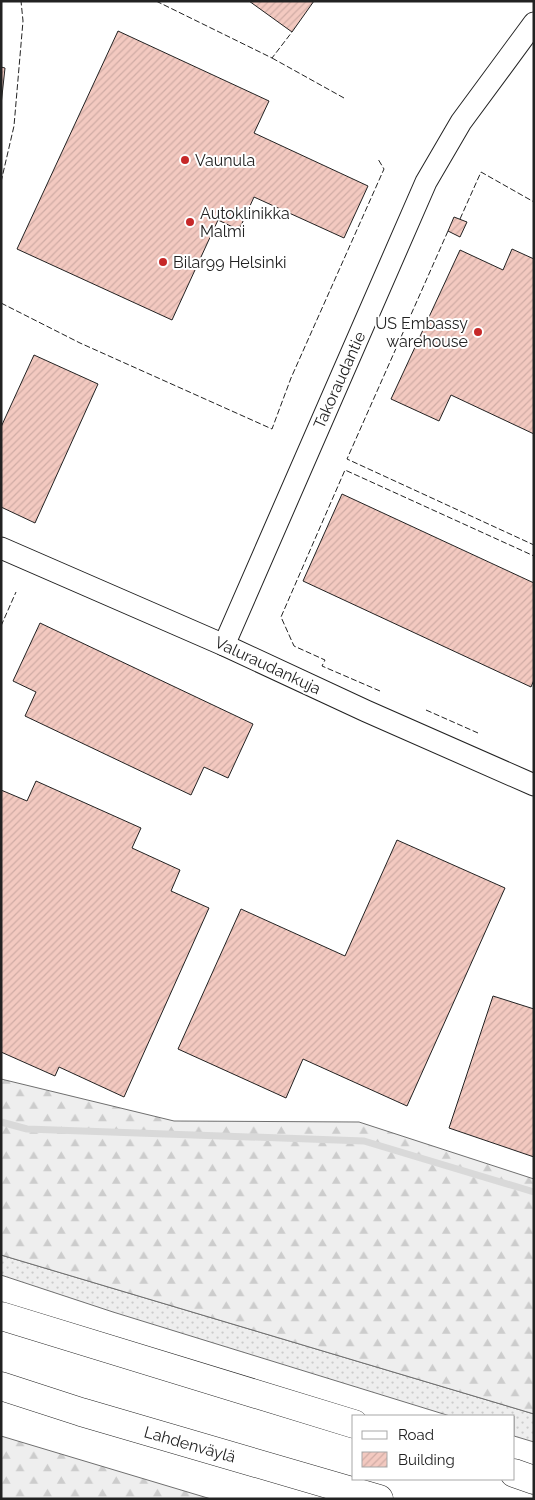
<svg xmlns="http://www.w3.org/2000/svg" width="535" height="1500" viewBox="0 0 535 1500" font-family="Raleway,sans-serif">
<defs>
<pattern id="grass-dots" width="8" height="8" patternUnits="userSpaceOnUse" patternTransform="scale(1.25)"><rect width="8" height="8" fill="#eee"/><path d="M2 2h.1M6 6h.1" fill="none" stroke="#ccc" stroke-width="1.8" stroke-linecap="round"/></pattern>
<pattern id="forest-firs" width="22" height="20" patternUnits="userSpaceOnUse" patternTransform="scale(1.25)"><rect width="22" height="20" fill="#eee"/><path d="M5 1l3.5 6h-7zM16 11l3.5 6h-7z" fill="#ccc"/></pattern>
<pattern id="building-hatch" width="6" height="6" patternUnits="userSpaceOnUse" patternTransform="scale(1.25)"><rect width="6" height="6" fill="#f3c9c0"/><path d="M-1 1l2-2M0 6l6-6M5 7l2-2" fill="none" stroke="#d0aca5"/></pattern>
</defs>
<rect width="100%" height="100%" fill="#fff"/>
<!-- grass -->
<polygon fill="url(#grass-dots)" stroke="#6f6f6f" points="1,1255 534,1414 534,1442 514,1436 514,1416 450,1416 113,1312 1,1275"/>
<!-- forest -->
<g fill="url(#forest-firs)" stroke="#6f6f6f">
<polygon points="1,1079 174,1121 359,1122 534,1179 534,1414 1,1255"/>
<polygon points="1,1436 211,1499 1,1499"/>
</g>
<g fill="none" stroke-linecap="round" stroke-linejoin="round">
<!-- stream -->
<polyline stroke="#d9d9d9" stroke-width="7" points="1,1122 27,1129 364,1141 534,1192"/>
</g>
<!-- building -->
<g fill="url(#building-hatch)" stroke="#222">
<polygon points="249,1 314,1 292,32"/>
<polygon points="118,31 269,101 254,133 368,186 344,238 254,197 239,230 218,220 172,320 17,249"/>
<polygon points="1,67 5,68 1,105"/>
<polygon points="454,217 467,222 460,237 448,231"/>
<polygon points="512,249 534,259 534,434 451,395 439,421 391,399 460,250 503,270"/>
<polygon points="34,355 98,384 35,523 1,507 1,427"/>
<polygon points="342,494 534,583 534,680 531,687 303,581"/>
<polygon points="40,623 253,724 228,778 204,767 191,795 25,716 36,692 13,681"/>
<polygon points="36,781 141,828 132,848 180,870 171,891 209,908 124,1097 59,1067 55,1076 1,1052 1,790 27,801"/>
<polygon points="397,840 505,888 407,1106 303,1059 286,1098 178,1049 241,909 345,956"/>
<polygon points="493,996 534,1009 534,1157 449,1128"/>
</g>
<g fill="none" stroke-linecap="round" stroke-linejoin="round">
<defs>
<g id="street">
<polyline points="1,548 224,645 366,711 534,785"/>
<polyline points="224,645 426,182 461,122 534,23"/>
</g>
<g id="highway">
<polyline points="1,1316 354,1424"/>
<polyline points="1,1386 81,1412 379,1499"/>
<polyline points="514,1473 534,1480"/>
</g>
</defs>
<!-- street casing -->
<use href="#street" stroke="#222" stroke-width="23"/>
<!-- highway casing -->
<use href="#highway" stroke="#222" stroke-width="29"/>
<!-- street -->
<use href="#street" stroke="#fff" stroke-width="21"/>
<!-- highway -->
<use href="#highway" stroke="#fff" stroke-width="28"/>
<!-- fence -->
<g stroke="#222" stroke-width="1" stroke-dasharray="6 2.5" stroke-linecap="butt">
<polyline points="156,1 272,58 292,32"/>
<polyline points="272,58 344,98"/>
<polyline points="1,182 14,126 23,21 21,1"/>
<polyline points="460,219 481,172 534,202"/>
<polyline points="448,231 347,459 534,545"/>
<polyline points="1,303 80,343 272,429 291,378 384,169 378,159"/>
<polyline points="1,626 16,592"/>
<polyline points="380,691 322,666 325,660 294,646 281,617 345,470 534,556"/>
<polyline points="426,710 478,733"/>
</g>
</g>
<!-- markers -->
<g fill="#c62828" stroke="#fff" stroke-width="2">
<circle cx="185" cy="160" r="5"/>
<circle cx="190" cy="222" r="5"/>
<circle cx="163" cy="262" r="5"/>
<circle cx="478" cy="332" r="5"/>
</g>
<g text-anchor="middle" stroke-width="4" stroke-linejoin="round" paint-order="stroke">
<!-- poi labels -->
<g font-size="16" fill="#222" stroke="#fff" text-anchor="start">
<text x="195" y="166">Vaunula</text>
<text x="200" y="219">Autoklinikka<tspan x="200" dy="18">Malmi</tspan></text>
<text x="173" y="268">Bilar99 Helsinki</text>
<text x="468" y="329" text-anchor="end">US Embassy<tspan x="468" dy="18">warehouse</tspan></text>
</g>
<!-- street labels -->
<g font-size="16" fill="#222" stroke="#fff">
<text transform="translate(339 380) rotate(-66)" y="6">Takoraudantie</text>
<text transform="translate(268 665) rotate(25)" y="6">Valuraudankuja</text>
<text transform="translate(190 1444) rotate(16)" y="6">Lahdenväylä</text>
</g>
</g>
<!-- border -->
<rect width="535" height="1500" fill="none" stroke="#222222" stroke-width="5"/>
<!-- legend -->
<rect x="352" y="1415" width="162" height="65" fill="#ffffff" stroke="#a7a7a7"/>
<rect x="362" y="1431" width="25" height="8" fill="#ffffff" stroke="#a7a7a7"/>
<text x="398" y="1440" font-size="15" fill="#222222">Road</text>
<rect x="362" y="1452" width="25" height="15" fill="url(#building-hatch)" stroke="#a7a7a7"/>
<text x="398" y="1465" font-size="15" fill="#222222">Building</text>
</svg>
